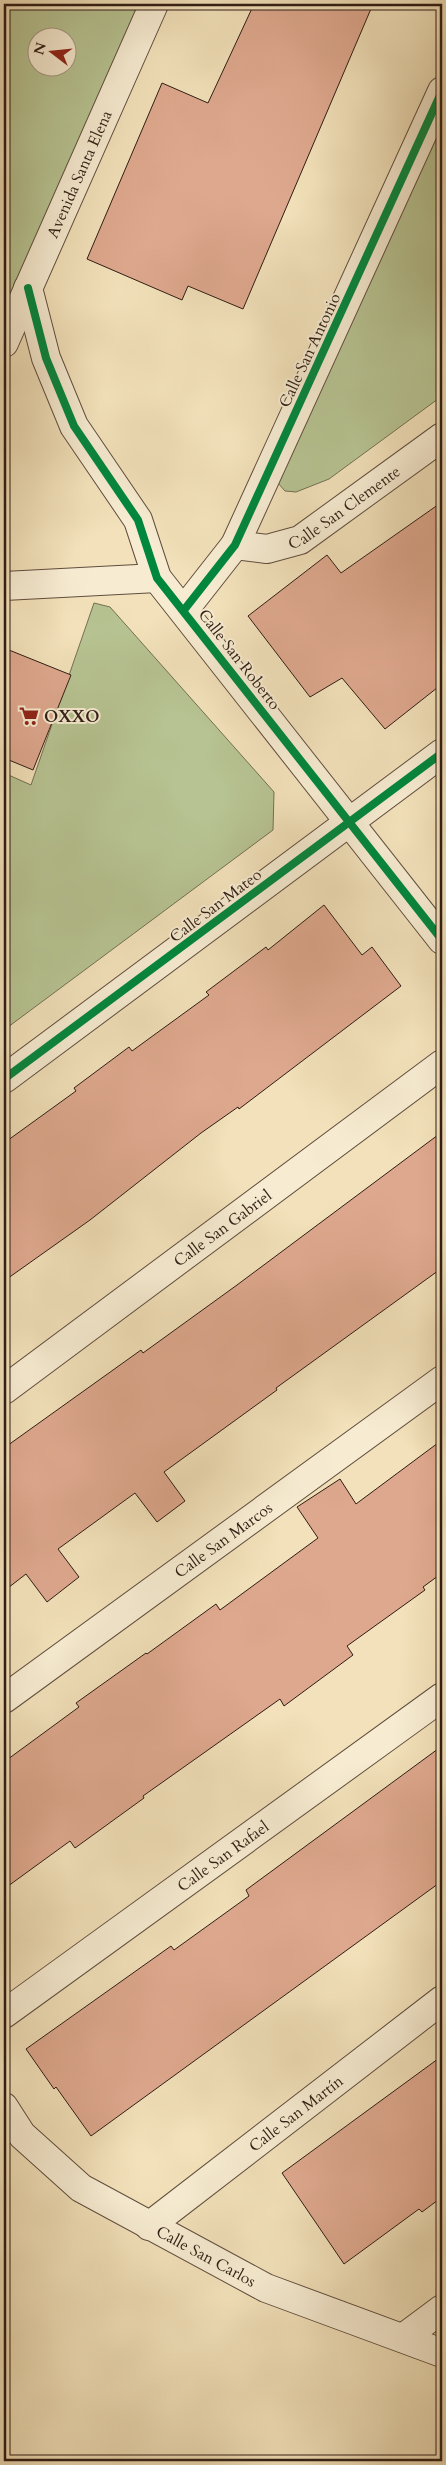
<svg xmlns="http://www.w3.org/2000/svg" width="446" height="2465" viewBox="0 0 446 2465" font-family="Cardo,serif">
<rect width="100%" height="100%" fill="#f2e1ba"/>
<filter id="stains"><feTurbulence type="fractalNoise" baseFrequency=".004" numOctaves="4"/><feColorMatrix values="0 0 0 0 .2 0 0 0 0 .09 0 0 0 0 .02 0 0 0 .5 -.17"/></filter>
<radialGradient id="worn" r=".72"><stop offset=".6" stop-color="#630" stop-opacity="0"/><stop offset="1" stop-color="#630" stop-opacity=".3"/></radialGradient>
<!-- green -->
<g fill="#b7c392" stroke="#737053" fill-rule="evenodd">
<path d="M 4,4 L 154,4 L 4,343 ZM 38,38 L 68,38 L 68,68 L 38,68 Z"/>
<polygon points="442,110 442,396 329,479 296,492 285,491 278,483"/>
<polygon points="94,603 110,607 274,792 273,830 4,1030 4,773 31,785"/>
</g>
<!-- building -->
<g fill="#dea88e" stroke="#2f1d14">
<polygon points="254,4 373,4 243,309 188,286 182,300 87,259 162,83 208,103"/>
<polygon points="442,502 442,684 385,729 342,678 310,697 248,616 327,555 341,573"/>
<polygon points="4,648 71,675 33,770 4,758"/>
<polygon points="324,905 362,955 372,947 401,986 239,1109 238,1107 201,1133 90,1220 4,1281 4,1143 76,1091 74,1088 129,1047 132,1051 209,995 206,992 266,947 268,950"/>
<polygon points="442,1132 442,1268 276,1388 277,1390 164,1472 185,1501 157,1522 135,1493 58,1549 79,1577 47,1602 26,1574 4,1591 4,1448 141,1350 143,1353 237,1285"/>
<polygon points="442,1440 442,1573 423,1587 425,1590 347,1646 353,1655 284,1706 280,1699 143,1796 144,1798 75,1848 70,1841 4,1889 4,1762 79,1707 76,1703 146,1653 147,1654 216,1604 220,1610 318,1538 297,1507 340,1479 356,1504"/>
<polygon points="442,1746 442,1881 91,2136 56,2087 54,2089 26,2049 171,1946 174,1950 249,1896 246,1890"/>
<polygon points="442,2056 442,2197 422,2212 419,2209 344,2264 282,2173"/>
</g>
<g fill="none" stroke-linecap="round" stroke-linejoin="round">
<defs>
<g id="minor">
<polyline points="28,288 46,358 74,426 138,520 157,578 442,940"/>
<path id="s1" d="M 4,343 L 154,4"/>
<path id="s2" d="M 235,545 L 267,549 L 300,540 L 442,437"/>
<polyline points="4,586 157,578"/>
<polyline points="184,610 235,545 442,91"/>
<polyline points="4,1079 442,753"/>
<path id="s3" d="M 4,1390 L 442,1064"/>
<path id="s4" d="M 4,1699 L 442,1380"/>
<path id="s5" d="M 4,2014 L 442,1697"/>
<path id="s6" d="M 4,2107 L 22,2135 L 81,2188 L 266,2288 L 442,2353"/>
<path id="s7" d="M 149,2226 L 442,2000"/>
<polyline points="403,2338 442,2309"/>
</g>
</defs>
<!-- minor casing -->
<use href="#minor" stroke="#604e3e" stroke-width="30"/>
<!-- minor -->
<use href="#minor" stroke="#f7ecd2" stroke-width="28"/>
<defs>
<g id="cycleway">
<polyline points="28,288 46,358 74,426 138,520 157,578 442,940"/>
<polyline points="184,610 235,545 442,91"/>
<polyline points="4,1079 442,753"/>
</g>
</defs>
<!-- cycleway casing -->
<use href="#cycleway" stroke="#f7ecd2" stroke-width="11"/>
<!-- cycleway -->
<use href="#cycleway" stroke="#00873e" stroke-width="8"/>
</g>
<!-- icons -->
<defs>
<symbol id="supermarket-bare" viewBox="-9 -9 18 18"><path d="M-6-5.5h2.5l.6 2H6L4.5 2H-2.5L-4.4-4H-6ZM-1.5 3.2a1.3 1.3 0 1 0 .1 0ZM3 3.2a1.3 1.3 0 1 0 .1 0Z" fill="#8f2418" stroke="#f7ecd2" stroke-width="2.5" paint-order="stroke"/></symbol>
</defs>
<g fill-rule="evenodd">
<use href="#supermarket-bare" x="15" y="702" width="28" height="28"/>
</g>
<g text-anchor="middle" stroke-width="4" stroke-linejoin="round" paint-order="stroke">
<!-- street labels -->
<g font-size="16" fill="#2f1d14" stroke="#f7ecd2">
<text dy="6" stroke="none"><textPath href="#s1" startOffset="185">Avenida Santa Elena</textPath></text>
<text transform="translate(309 350) rotate(-65)" y="6">Calle San Antonio</text>
<text dy="6" stroke="none"><textPath href="#s2" startOffset="121">Calle San Clemente</textPath></text>
<text transform="translate(240 659) rotate(52)" y="6">Calle San Roberto</text>
<text transform="translate(215 905) rotate(-37)" y="6">Calle San Mateo</text>
<text dy="6" stroke="none"><textPath href="#s3" startOffset="272">Calle San Gabriel</textPath></text>
<text dy="6" stroke="none"><textPath href="#s4" startOffset="271">Calle San Marcos</textPath></text>
<text dy="6" stroke="none"><textPath href="#s5" startOffset="270">Calle San Rafael</textPath></text>
<text dy="6" stroke="none"><textPath href="#s7" startOffset="185">Calle San Martín</textPath></text>
<text dy="6" stroke="none"><textPath href="#s6" startOffset="255">Calle San Carlos</textPath></text>
</g>
<!-- poi labels -->
<g font-size="16" font-weight="bold" fill="#2f1d14" stroke="#f7ecd2" text-anchor="start">
<text x="44" y="722">OXXO</text>
</g>
</g>
<!-- margin -->
<rect width="446" height="2465" fill="none" stroke="#f2e1ba" stroke-width="20"/>
<rect x="5" y="5" width="436" height="2455" fill="none" stroke="#2f1d14" stroke-width="2.5"/>
<rect x="10" y="10" width="426" height="2445" fill="none" stroke="#2f1d14"/>
<!-- north arrow -->
<g transform="translate(52 52) rotate(286)"><circle r="24" fill="#f7ecd2" stroke="#a79986"/>
<path d="M0-4L9 19L0 12L-9 19Z" fill="#8f2418"/>
<text y="-8" font-size="14" font-weight="bold" text-anchor="middle" fill="#2f1d14">N</text>
</g>
<rect width="100%" height="100%" filter="url(#stains)"/>
<rect width="100%" height="100%" fill="url(#worn)"/>
</svg>
